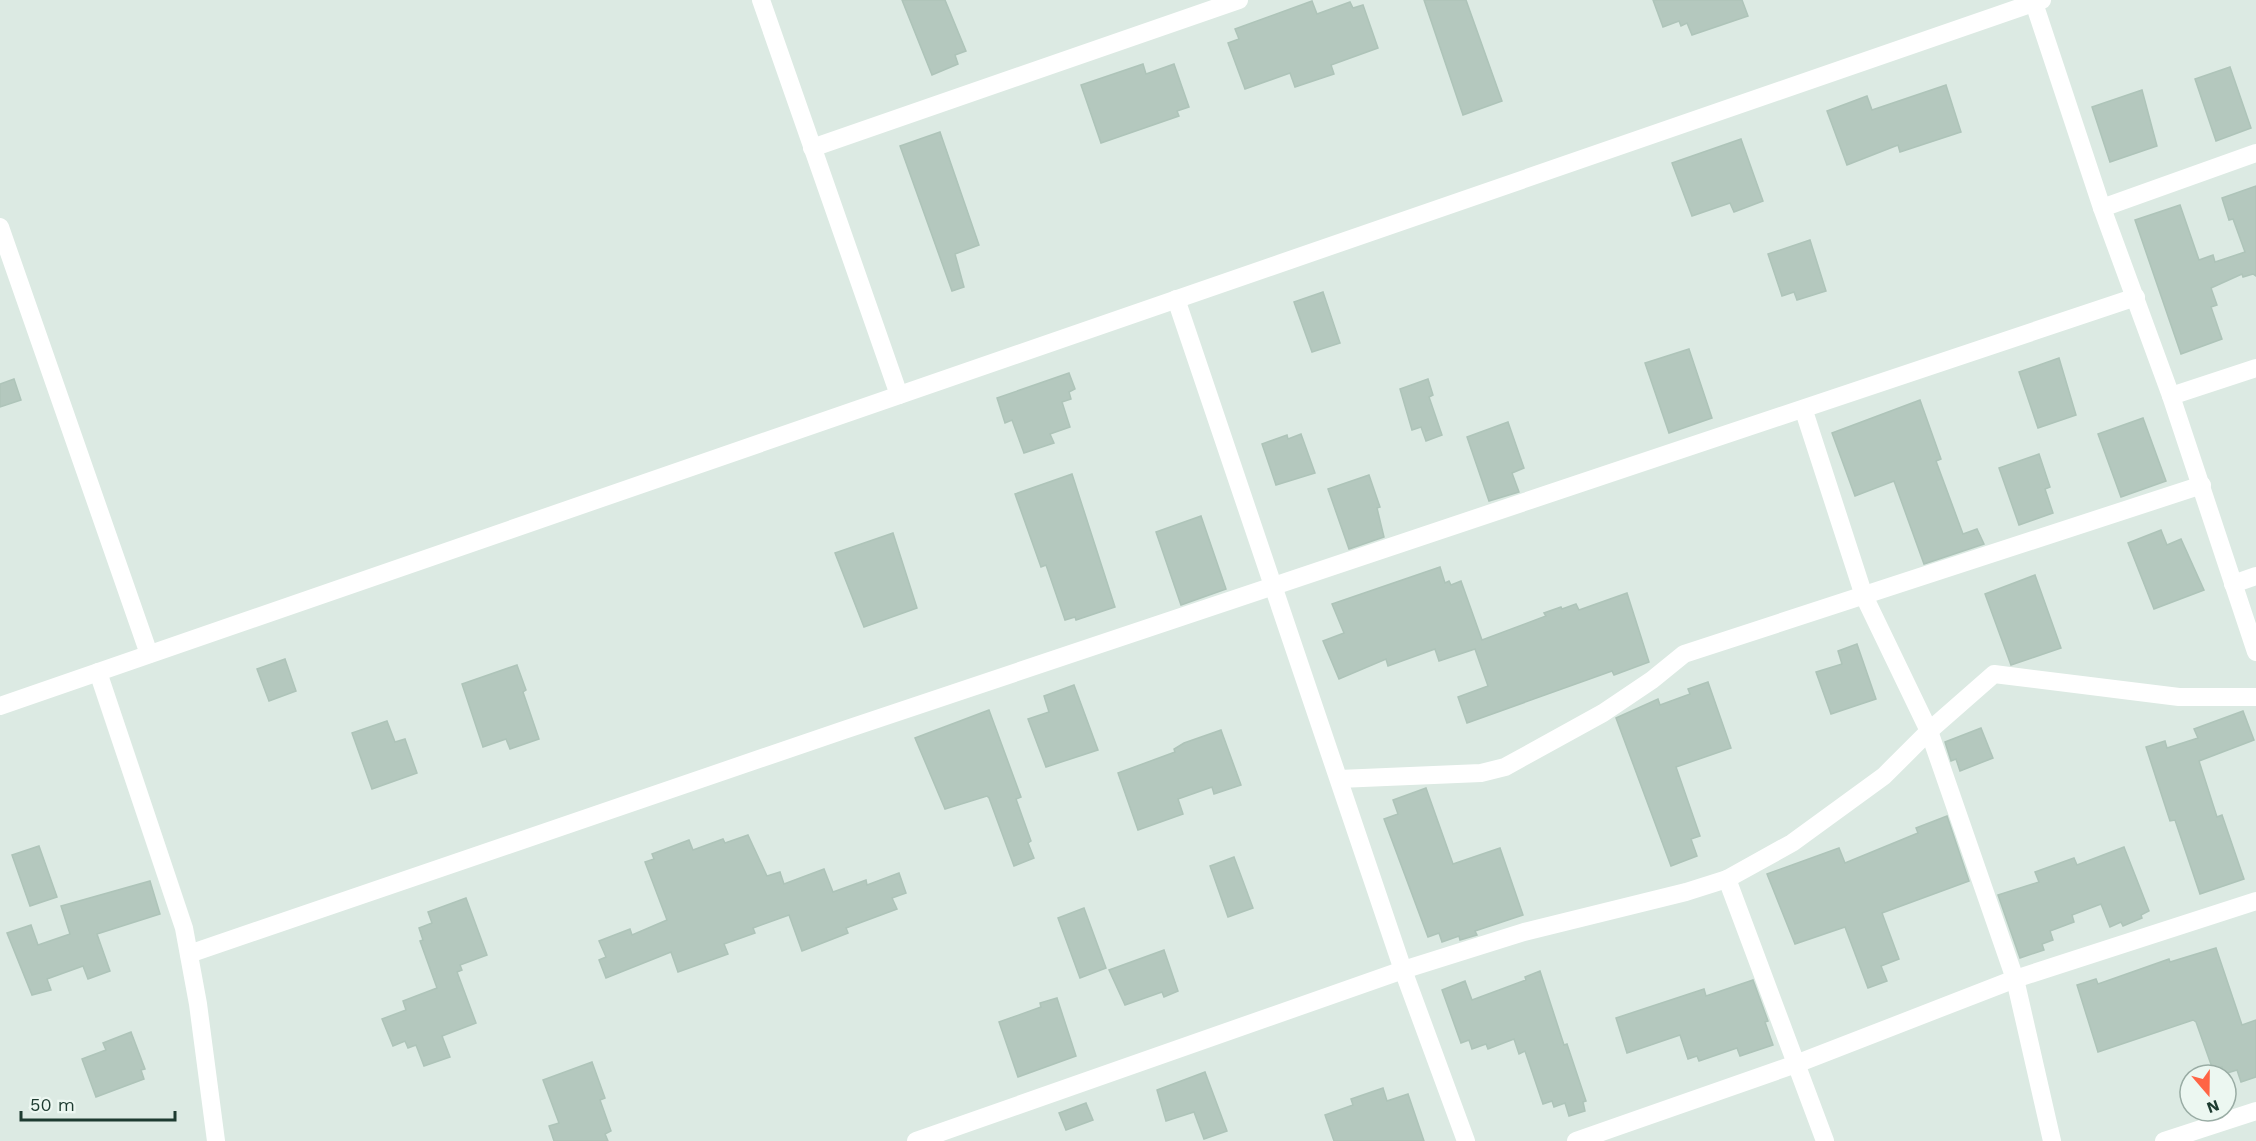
<svg xmlns="http://www.w3.org/2000/svg" width="2256" height="1141" viewBox="0 0 2256 1141" font-family="'Work Sans',sans-serif">
<rect width="100%" height="100%" fill="#dceae3"/>
<!-- building -->
<g fill="#b4c8be" stroke="#aec4b9" stroke-width="1.5">
<polygon points="902,0 945,0 966,51 955,55 958,64 932,75"/>
<polygon points="1424,0 1466,0 1502,101 1463,115"/>
<polygon points="1653,0 1742,0 1748,16 1692,35 1687,23 1681,26 1679,21 1663,27"/>
<polygon points="1312,1 1317,14 1350,2 1353,8 1363,5 1378,48 1331,65 1334,74 1295,87 1290,73 1245,89 1228,43 1239,39 1235,29"/>
<polygon points="1143,64 1146,74 1174,64 1189,107 1177,111 1179,116 1101,143 1081,85"/>
<polygon points="2230,67 2251,128 2216,141 2195,79"/>
<polygon points="1946,85 1961,132 1900,152 1898,145 1847,165 1827,111 1867,96 1872,110"/>
<polygon points="2142,90 2157,146 2110,162 2092,107"/>
<polygon points="940,132 979,245 955,254 964,287 952,291 900,146"/>
<polygon points="1741,139 1763,201 1734,212 1730,203 1692,216 1672,163"/>
<polygon points="2256,186 2256,276 2253,274 2243,277 2242,274 2211,288 2217,305 2211,307 2222,339 2181,354 2135,220 2180,205 2199,260 2213,255 2215,262 2245,252 2233,219 2229,220 2222,198"/>
<polygon points="1810,240 1826,291 1797,300 1794,292 1782,296 1768,254"/>
<polygon points="1323,292 1340,343 1312,352 1294,302"/>
<polygon points="1689,349 1712,418 1669,433 1645,363"/>
<polygon points="2059,358 2076,415 2038,428 2019,372"/>
<polygon points="1069,373 1075,389 1069,392 1071,399 1062,402 1070,427 1050,434 1054,443 1024,453 1012,420 1005,423 997,398"/>
<polygon points="14,379 21,400 0,407 0,384"/>
<polygon points="1428,379 1433,395 1429,397 1442,435 1426,441 1421,427 1412,430 1400,389"/>
<polygon points="1920,400 1941,459 1936,461 1963,534 1977,529 1984,544 1924,564 1894,481 1855,496 1832,433"/>
<polygon points="2143,418 2166,481 2121,497 2098,434"/>
<polygon points="1508,422 1524,468 1512,473 1519,492 1489,501 1467,437"/>
<polygon points="1301,434 1315,473 1276,485 1262,444 1287,435 1288,439"/>
<polygon points="2039,454 2050,487 2045,489 2053,513 2019,525 1999,468"/>
<polygon points="1072,474 1115,607 1076,620 1075,617 1065,620 1046,565 1041,567 1015,494"/>
<polygon points="1369,475 1380,507 1377,508 1384,537 1349,549 1328,489"/>
<polygon points="1201,516 1226,589 1181,605 1156,532"/>
<polygon points="2161,530 2167,545 2181,539 2204,590 2154,609 2128,543"/>
<polygon points="893,533 917,608 864,627 835,553"/>
<polygon points="1440,567 1445,583 1449,581 1451,585 1461,581 1482,640 1546,616 1544,613 1561,607 1562,609 1576,604 1579,610 1627,593 1649,662 1614,675 1612,671 1467,723 1458,697 1488,686 1475,649 1439,661 1435,649 1388,666 1386,659 1339,679 1323,641 1344,633 1332,604"/>
<polygon points="2035,575 2061,648 2011,665 1985,594"/>
<polygon points="1857,644 1876,699 1831,714 1816,672 1842,664 1838,651"/>
<polygon points="285,659 296,691 269,701 257,669"/>
<polygon points="517,665 526,690 523,692 539,739 510,749 506,739 483,747 462,684"/>
<polygon points="1708,682 1731,748 1676,767 1700,836 1691,839 1697,856 1671,866 1616,718 1658,699 1660,705 1690,694 1688,689"/>
<polygon points="1074,685 1098,750 1046,767 1028,719 1049,712 1044,696"/>
<polygon points="989,710 1021,797 1016,799 1031,841 1028,843 1034,858 1014,866 989,798 987,796 945,809 915,738"/>
<polygon points="2243,711 2254,740 2199,761 2217,817 2222,815 2244,879 2200,894 2175,820 2170,821 2146,747 2165,741 2167,748 2198,738 2194,729"/>
<polygon points="387,721 395,742 405,739 417,773 372,789 352,733"/>
<polygon points="1981,728 1993,758 1960,771 1956,759 1951,761 1945,742"/>
<polygon points="1221,730 1241,785 1214,794 1212,787 1178,799 1183,814 1138,830 1118,773 1175,752 1174,749 1184,743"/>
<polygon points="1426,788 1453,864 1500,848 1523,915 1475,931 1477,935 1460,940 1459,936 1442,942 1439,933 1428,937 1384,819 1398,814 1393,800"/>
<polygon points="1947,816 1969,881 1882,913 1899,959 1881,966 1887,981 1868,988 1845,927 1795,944 1767,874 1839,848 1845,863 1918,833 1916,828"/>
<polygon points="748,835 767,876 780,872 784,884 824,869 833,892 866,880 867,885 899,873 906,893 892,898 897,909 846,928 848,933 802,951 789,915 753,928 755,933 724,944 728,954 678,972 671,952 606,978 599,960 606,957 599,941 630,929 632,935 667,920 645,862 654,859 652,854 689,840 693,850 723,839 725,843"/>
<polygon points="39,846 57,897 30,906 12,855"/>
<polygon points="2124,847 2149,911 2141,915 2142,918 2123,926 2121,922 2110,927 2101,904 2072,915 2074,922 2050,931 2053,940 2042,944 2044,950 2020,958 1998,895 2039,882 2035,872 2074,858 2077,865"/>
<polygon points="1234,857 1253,908 1228,917 1210,866"/>
<polygon points="150,881 160,914 97,934 110,971 88,979 83,966 47,979 51,990 32,995 7,933 31,925 38,945 70,934 61,906"/>
<polygon points="466,898 487,955 460,965 462,970 457,972 476,1023 442,1036 450,1057 424,1066 416,1045 408,1048 405,1041 393,1046 382,1019 406,1010 403,1001 437,988 420,941 423,940 419,928 432,923 428,912"/>
<polygon points="1084,908 1106,968 1080,978 1058,918"/>
<polygon points="2216,948 2242,1025 2256,1020 2256,1077 2241,1082 2237,1070 2224,1074 2222,1067 2213,1070 2196,1022 2193,1020 2098,1052 2077,985 2096,979 2098,984 2169,959 2170,962"/>
<polygon points="1164,950 1178,991 1164,997 1162,992 1125,1005 1109,970"/>
<polygon points="1540,971 1564,1045 1567,1044 1586,1101 1583,1102 1585,1111 1569,1116 1565,1103 1554,1107 1552,1101 1543,1104 1525,1051 1519,1054 1514,1039 1488,1049 1486,1044 1472,1049 1469,1040 1461,1043 1442,990 1465,981 1472,1000 1526,980 1525,977"/>
<polygon points="1753,980 1768,1021 1765,1022 1773,1045 1740,1056 1737,1048 1699,1061 1697,1056 1688,1059 1680,1035 1627,1053 1616,1018 1704,989 1706,996"/>
<polygon points="1057,998 1076,1056 1018,1077 999,1022 1041,1007 1040,1003"/>
<polygon points="131,1032 145,1069 141,1070 144,1079 96,1097 82,1059 106,1050 103,1043"/>
<polygon points="592,1062 605,1098 600,1100 611,1131 605,1134 608,1141 554,1141 549,1126 559,1123 543,1080"/>
<polygon points="1205,1072 1227,1131 1204,1139 1194,1112 1166,1121 1157,1090"/>
<polygon points="1383,1088 1387,1101 1408,1094 1424,1141 1334,1141 1325,1115 1353,1105 1351,1099"/>
<polygon points="1086,1103 1093,1120 1066,1130 1059,1113"/>
</g>
<g fill="none" stroke-linecap="round" stroke-linejoin="round">
<!-- street -->
<g stroke="#fff" stroke-width="18">
<polyline points="761,0 899,395"/>
<polyline points="2033,0 2102,208 2171,396 2256,652"/>
<polyline points="812,148 1239,0"/>
<polyline points="2102,208 2256,153"/>
<polyline points="0,227 149,654"/>
<polyline points="1176,299 1403,970 1466,1141"/>
<polyline points="2171,396 2256,368"/>
<polyline points="1804,411 1864,596 1929,731 2015,979 2052,1141"/>
<polyline points="2233,584 2256,576"/>
<polyline points="98,672 184,928 198,1004 216,1141"/>
<polyline points="0,706 2042,0"/>
<polyline points="1339,779 1481,773 1505,767 1603,713 1652,680 1684,654 2202,485"/>
<polyline points="1727,879 1825,1141"/>
<polyline points="189,954 844,730 2136,297"/>
<polyline points="916,1141 1403,970 1524,932 1686,892 1727,879 1792,843 1884,776 1929,731 1994,674 2179,697 2256,697"/>
<polyline points="1576,1141 1796,1064 2015,979 2256,901"/>
<polyline points="2164,1141 2256,1111"/>
</g>
</g>
<!-- north arrow -->
<g transform="translate(2208 1093) rotate(160)"><circle r="28" fill="#ecf7f1" stroke="#99aca4" stroke-width="1.5"/>
<path d="M0-4.5L10 22L0 15L-10 22Z" fill="#ff6445"/>
<text y="-9" font-size="16" font-weight="bold" text-anchor="middle" fill="#1d3b30">N</text>
</g>
<!-- scale -->
<path d="M21 1111v9h154v-9" fill="none" stroke="#1d3b30" stroke-width="3"/>
<text x="30" y="1111" font-size="18" fill="#1d3b30" stroke="#ecf7f1" stroke-width="4.5" paint-order="stroke">50 m</text>
</svg>
